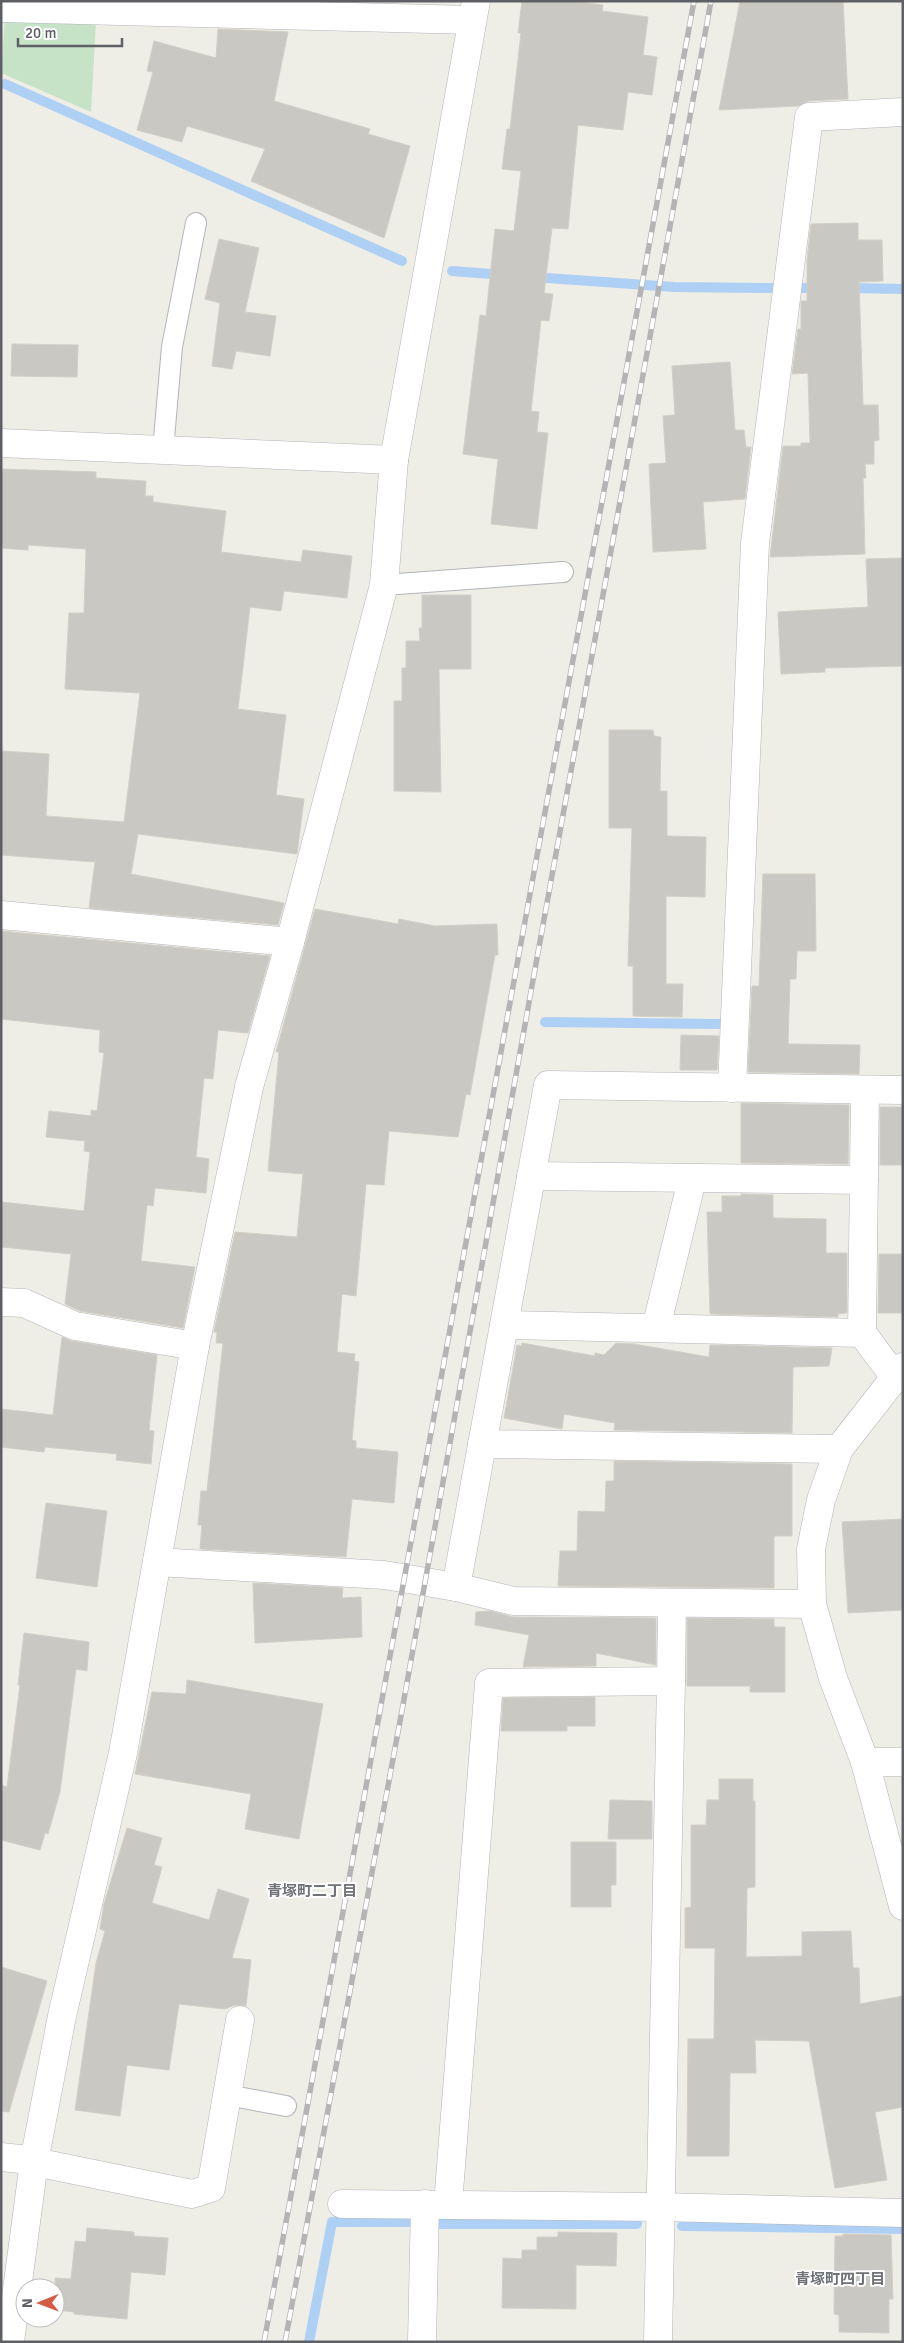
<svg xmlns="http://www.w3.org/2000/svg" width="904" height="2343" viewBox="0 0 904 2343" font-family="Signika,'Noto Sans JP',sans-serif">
<rect width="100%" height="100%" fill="#eeede6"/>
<!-- green -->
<polygon fill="#c6e3c8" points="5,19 96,21 91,112 1,73"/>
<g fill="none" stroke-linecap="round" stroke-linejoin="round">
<!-- stream -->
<g stroke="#afd0f5" stroke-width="10">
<polyline points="5,84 402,261"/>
<polyline points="452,271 504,275"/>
<polyline points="533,277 674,287 773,288"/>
<polyline points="799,288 821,288"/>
<polyline points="848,288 903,289"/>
<polyline points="545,1022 721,1024"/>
<polyline points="438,2224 637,2224"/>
<polyline points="682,2226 903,2229"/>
<polyline points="309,2342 332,2222 412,2222"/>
</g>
</g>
<!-- building -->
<g fill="#cac8c3" stroke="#d2cfc5">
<polygon points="522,1 571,1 603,5 602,11 648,17 643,55 657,57 652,95 628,92 623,130 578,125 568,229 552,228 544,293 553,294 549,321 541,320 531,411 539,412 537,432 548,433 537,529 491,524 498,459 463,454 480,315 486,316 495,229 514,231 521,171 502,169 507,129 510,129 521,33 518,33"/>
<polygon points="740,1 843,1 848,99 808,101 798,106 719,110"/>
<polygon points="218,29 288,32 274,101 370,129 368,134 410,146 384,238 251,181 265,149 187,126 182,142 137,130 153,72 147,71 154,41 216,58"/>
<polygon points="858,223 858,240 882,240 883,281 859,282 863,405 878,405 879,440 874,441 874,464 865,464 866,478 863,478 865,554 770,557 783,446 801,446 801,443 810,443 808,373 792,374 798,329 801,329 801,301 807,301 807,260 811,224"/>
<polygon points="219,239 259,248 245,312 276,316 270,356 236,351 232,369 212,366 220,303 205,299"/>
<polygon points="12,344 78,345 77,377 11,376"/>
<polygon points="730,362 735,430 744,430 746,447 751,447 745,499 703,502 706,549 653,552 649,464 666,463 663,416 675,415 672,366"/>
<polygon points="1,469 96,472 96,478 146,481 145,496 153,496 153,502 226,511 221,552 301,562 303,550 352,556 347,598 284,591 281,611 250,607 238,709 286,715 276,795 304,799 297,854 138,834 131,874 284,903 278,925 89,908 95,862 1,855 1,751 49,754 46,816 124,822 140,693 65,689 69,613 84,613 86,549 28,545 28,550 1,548"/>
<polygon points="903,558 903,666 825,668 825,672 781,674 778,612 868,607 866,559"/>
<polygon points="422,595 471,595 471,669 439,669 441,792 394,791 394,701 402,701 402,668 406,668 406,641 420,641 419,628 422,628"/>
<polygon points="609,730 653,730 654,736 661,737 660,791 667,791 667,836 706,837 705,897 666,896 666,984 683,984 682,1017 633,1016 633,966 628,966 632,828 609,828"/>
<polygon points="763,874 815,874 816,951 797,951 796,979 790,979 788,1044 860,1045 859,1074 748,1072 752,986 759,986"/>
<polygon points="315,909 398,924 399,919 435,926 497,924 498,955 495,955 470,1095 466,1094 458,1137 389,1131 384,1185 366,1184 356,1296 342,1294 337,1352 355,1354 354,1361 359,1362 352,1440 356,1441 356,1448 398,1452 394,1503 352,1499 346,1557 200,1549 202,1525 198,1525 201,1491 207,1491 223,1343 216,1343 217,1332 214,1332 235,1232 297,1237 303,1174 268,1171 279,1052 276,1052"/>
<polygon points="1,931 270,956 248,1033 218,1030 213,1079 204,1078 196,1157 209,1159 206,1193 155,1188 153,1206 147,1205 141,1261 195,1267 183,1328 80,1311 65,1304 71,1254 1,1247 1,1202 84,1211 90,1152 84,1151 85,1141 46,1137 49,1111 91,1116 91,1110 97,1111 104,1053 99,1052 100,1030 1,1019"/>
<polygon points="681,1035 719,1036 717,1070 680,1070"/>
<polygon points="741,1103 849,1105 848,1164 741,1163"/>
<rect x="880" y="1107" width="23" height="58"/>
<polygon points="741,1194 773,1195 773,1218 826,1219 826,1253 847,1253 847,1313 838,1314 838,1317 710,1314 707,1212 722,1212 722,1196 741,1196"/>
<polygon points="879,1254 903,1254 903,1313 878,1313"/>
<polygon points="62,1337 72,1341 157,1355 149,1430 154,1431 151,1464 116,1460 117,1454 45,1447 44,1452 1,1447 1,1409 53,1415"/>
<polygon points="522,1343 595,1356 595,1353 604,1355 616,1343 634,1344 709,1357 710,1345 832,1348 829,1366 793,1367 792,1433 614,1430 615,1423 564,1414 562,1429 504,1418 517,1345 521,1346"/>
<polygon points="614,1461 792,1464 792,1536 774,1536 774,1588 558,1586 560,1551 577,1551 578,1511 605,1512 606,1481 614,1481"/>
<polygon points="46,1503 107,1511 97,1587 36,1578"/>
<polygon points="903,1519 903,1610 848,1613 842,1522"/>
<polygon points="253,1583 343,1588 342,1598 361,1597 362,1637 255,1643"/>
<polygon points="490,1611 513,1617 656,1618 656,1665 596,1653 596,1666 523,1667 529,1635 475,1625 476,1612"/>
<polygon points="687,1618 774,1619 774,1627 785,1627 785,1692 750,1692 750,1686 687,1686"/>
<polygon points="24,1633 89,1642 87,1671 76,1669 60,1792 48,1834 45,1833 40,1850 1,1840 1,1785 7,1787 20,1685 18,1685"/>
<polygon points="187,1680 323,1704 299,1839 245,1829 251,1794 135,1774 152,1692 186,1694"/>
<polygon points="595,1697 595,1726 567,1726 567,1731 501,1731 503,1698"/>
<polygon points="719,1779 753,1779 753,1801 755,1801 755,1887 747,1888 746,1957 802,1956 802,1932 851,1931 853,1968 859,1968 860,2004 903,1996 903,2107 875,2112 887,2180 835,2188 809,2041 755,2040 756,2073 730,2073 729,2156 687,2156 688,2039 714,2039 715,1948 685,1948 685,1908 691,1907 691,1825 706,1825 707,1800 719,1800"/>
<polygon points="610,1800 652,1801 652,1839 608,1839"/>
<polygon points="127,1828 162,1838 154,1865 162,1867 152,1903 209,1920 218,1889 249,1899 232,1958 251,1960 246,2006 235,2005 225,2009 179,2004 169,2070 127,2065 120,2116 75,2110 96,1963 105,1931 100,1929 104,1904"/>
<polygon points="571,1842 616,1842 616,1885 611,1885 611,1907 571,1907"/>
<polygon points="1,1967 47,1981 9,2112 1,2111"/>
<polygon points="87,2228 134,2232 134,2236 168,2238 165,2275 131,2272 127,2319 74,2314 74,2312 55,2310 55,2278 71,2279 75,2241 86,2242"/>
<polygon points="558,2232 617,2233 616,2266 576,2265 576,2309 502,2308 503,2258 522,2259 522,2250 537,2250 537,2237 558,2237"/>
<polygon points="843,2234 891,2235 893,2299 889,2299 889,2333 839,2332 839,2315 834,2314 835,2236 843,2236"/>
</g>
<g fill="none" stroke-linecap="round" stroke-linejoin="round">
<defs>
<g id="service">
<polyline points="163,450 172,347 196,223"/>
<polyline points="384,585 563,572"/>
<polyline points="227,2095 286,2106"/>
</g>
<g id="minor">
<polyline points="1,8 472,20"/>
<polyline points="1,443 394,460"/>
<polyline points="1,915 290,942"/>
<polyline points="732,1088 755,543 809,117 903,112"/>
<polyline points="531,1176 864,1180"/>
<polyline points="1,1302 24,1303 75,1326 195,1346"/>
<polyline points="504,1325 862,1333 895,1377"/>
<polyline points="656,1328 692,1180"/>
<polyline points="862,1333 865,1090"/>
<polyline points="903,1367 839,1449 821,1500 811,1549 812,1604 833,1678 865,1762 903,1906"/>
<polyline points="482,1444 839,1449"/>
<polyline points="157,1562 384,1575 456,1587"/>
<polyline points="812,1604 513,1601 456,1587 548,1085 903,1090"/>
<polyline points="671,1681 672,1603"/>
<polyline points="865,1762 903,1762"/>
<polyline points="1,2157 20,2159 192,2194 211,2188 240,2020"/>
<polyline points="342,2204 660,2207 903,2213"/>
<polyline points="448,2204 489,1683 671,1681 658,2342"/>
<polyline points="10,2342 34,2162 62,2016 123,1753 195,1346 249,1087 290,942 384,585 394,460 476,1"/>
<polyline points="422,2342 425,2204"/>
</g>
</defs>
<!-- service casing -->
<use href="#service" stroke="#b3b5b9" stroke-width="22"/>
<!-- minor casing -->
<use href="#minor" stroke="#b3b5b9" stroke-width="29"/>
<!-- service -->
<use href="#service" stroke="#fff" stroke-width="20"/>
<!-- minor -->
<use href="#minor" stroke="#fff" stroke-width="28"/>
<defs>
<g id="rail">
<polyline points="264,2342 694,1"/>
<polyline points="285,2342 403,1705 535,969 711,1"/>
</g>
</defs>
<!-- rail casing -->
<use href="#rail" stroke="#b4b4b5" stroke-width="5.5"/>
<!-- rail -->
<use href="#rail" stroke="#fff" stroke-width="4" stroke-dasharray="11" stroke-linecap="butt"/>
</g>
<g text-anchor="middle" stroke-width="4" stroke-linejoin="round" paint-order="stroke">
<!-- neighbourhood labels -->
<g font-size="15" font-weight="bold" fill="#6f7276" stroke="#fff">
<text x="312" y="1896">青塚町二丁目</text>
<text x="840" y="2284">青塚町四丁目</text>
</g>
</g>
<!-- border -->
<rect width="904" height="2343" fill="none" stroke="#5e6065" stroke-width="5"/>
<!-- north arrow -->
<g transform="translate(40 2303) rotate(269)"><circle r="24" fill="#ffffff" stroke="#bfbfc1"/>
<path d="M0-4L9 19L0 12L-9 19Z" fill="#d55d45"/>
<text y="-8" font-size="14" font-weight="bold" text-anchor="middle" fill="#5e6065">N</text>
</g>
<!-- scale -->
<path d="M18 38v8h104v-8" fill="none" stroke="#5e6065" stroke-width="2.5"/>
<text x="25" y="38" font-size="15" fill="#5e6065" stroke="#ffffff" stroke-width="4" paint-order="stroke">20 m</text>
</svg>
